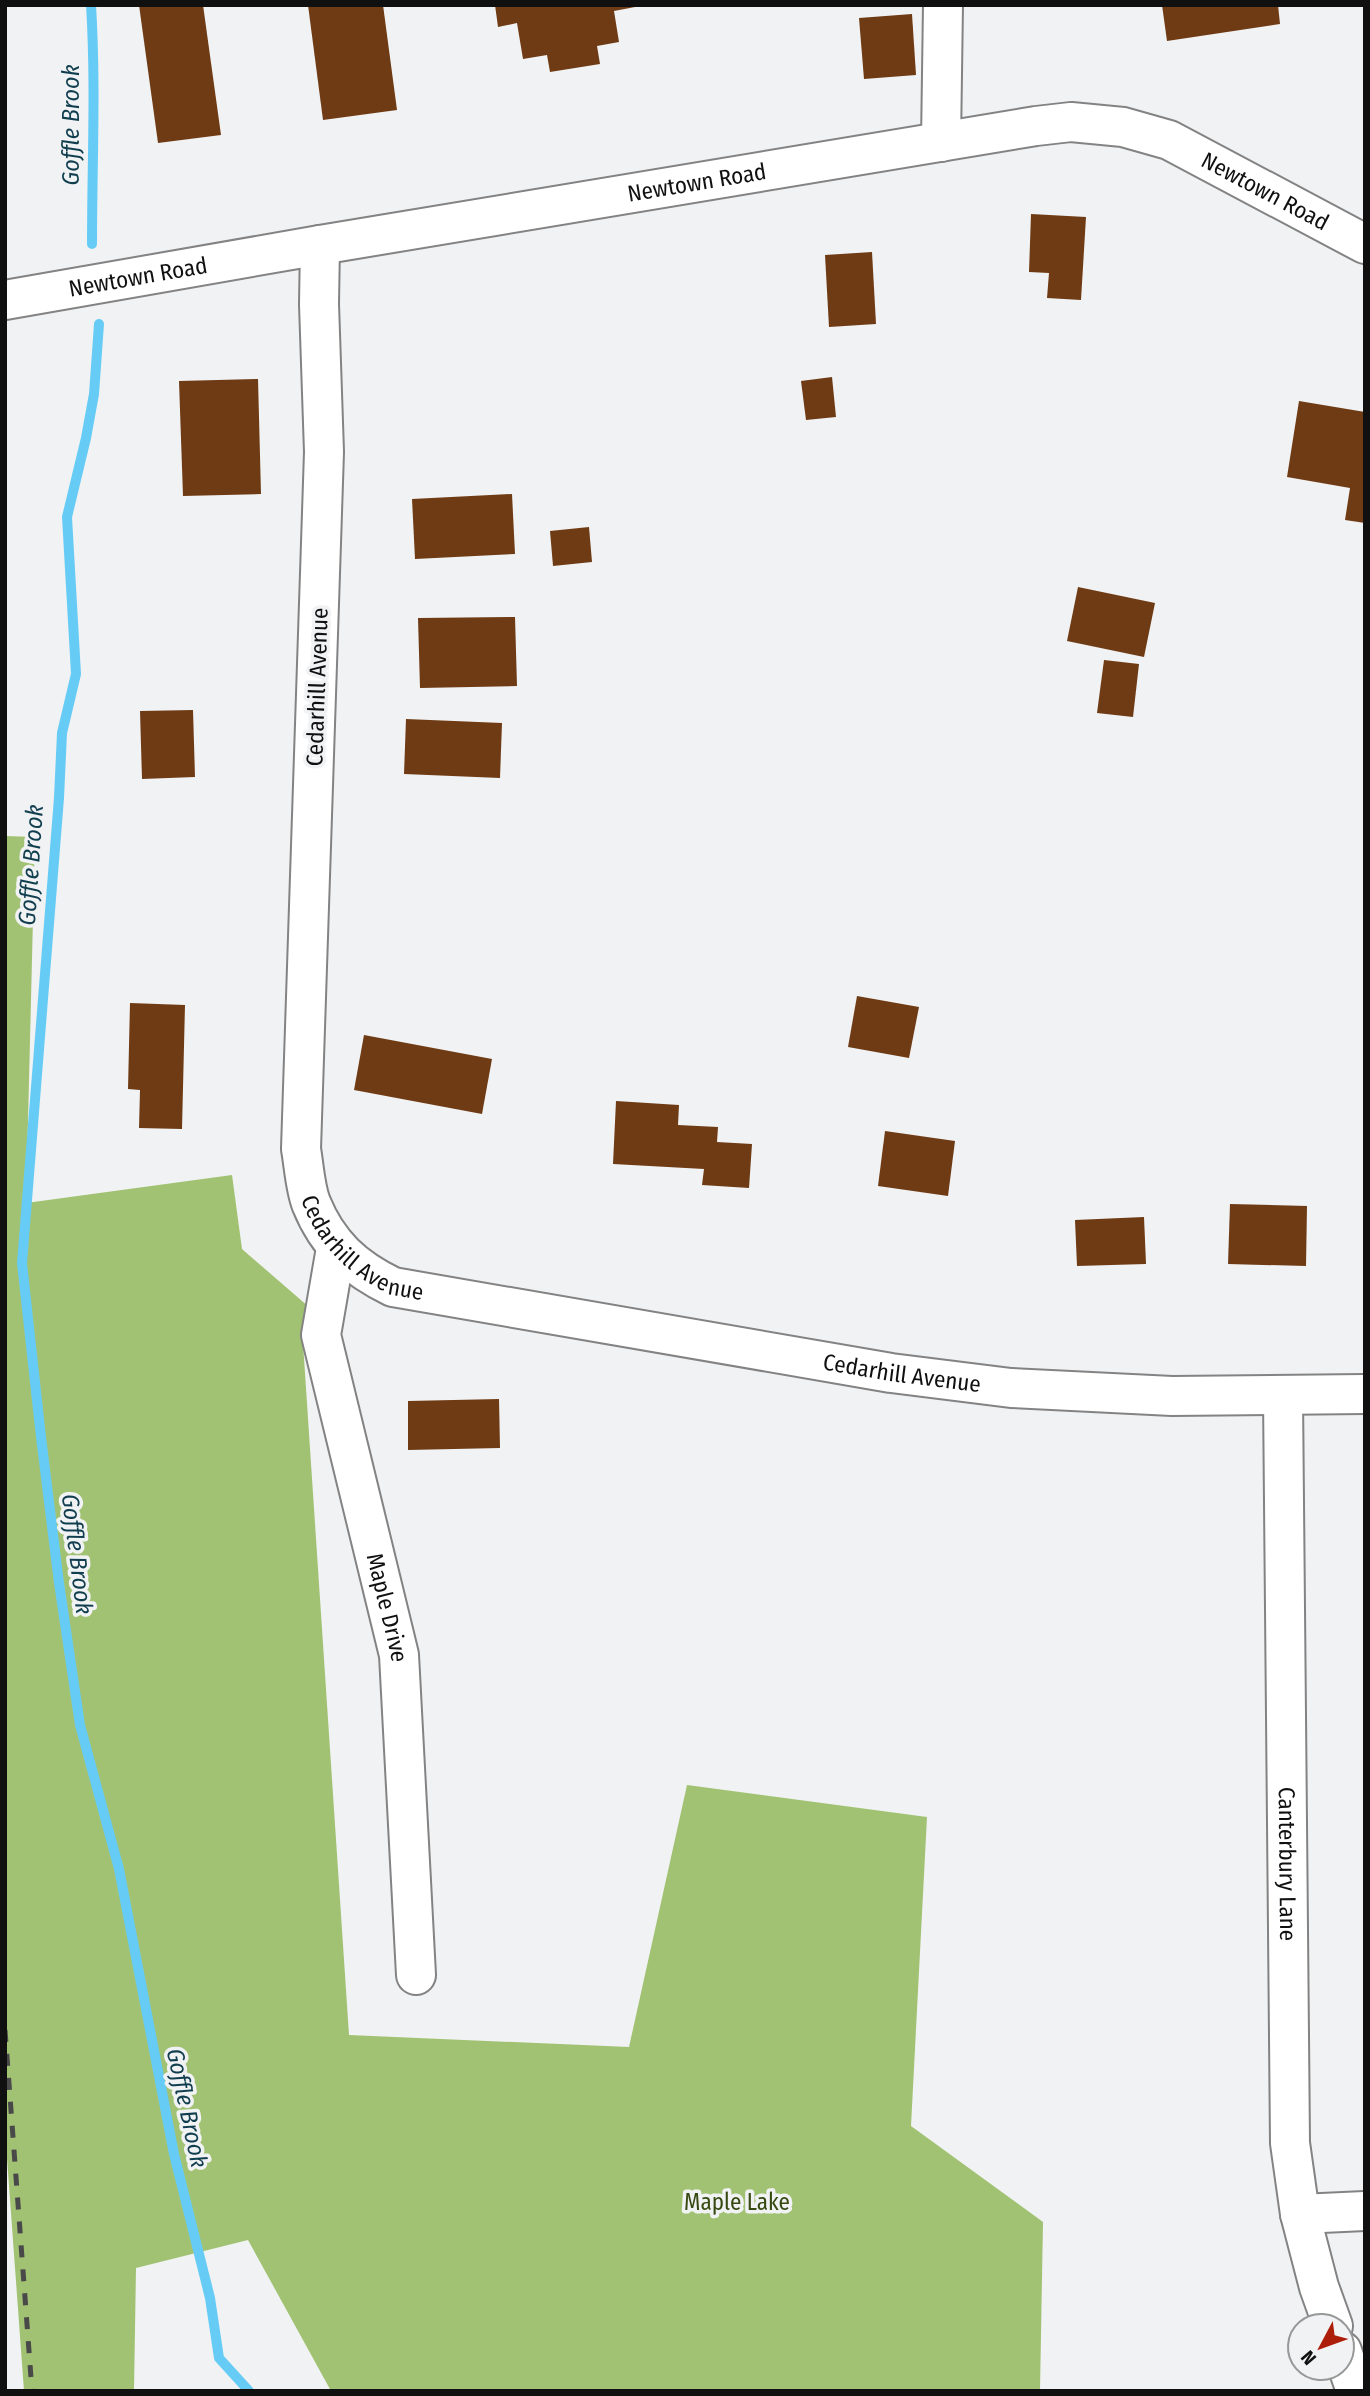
<svg xmlns="http://www.w3.org/2000/svg" width="1370" height="2396" viewBox="0 0 1370 2396" font-family="'Fira Sans Condensed',sans-serif">
<rect width="100%" height="100%" fill="#f1f2f3"/>
<!-- forest -->
<polygon fill="#a2c273" points="5,836 35,837 26,1203 232,1175 242,1249 317,1314 303,1343 349,2035 629,2047 687,1785 927,1817 911,2126 1043,2222 1040,2391 331,2391 248,2240 136,2268 134,2391 24,2391 5,2131"/>
<g fill="none" stroke-linecap="round" stroke-linejoin="round">
<!-- stream -->
<g stroke="#67ccf5" stroke-width="10">
<path d="M 91,5 C 96,85 92,165 92,244"/>
<polyline points="99,324 94,394 86,438 67,517 76,674 62,733 59,798 22,1263 41,1437 59,1583 80,1725 119,1869 174,2154 210,2298 219,2358 249,2391"/>
</g>
</g>
<!-- building -->
<g fill="#6f3b14">
<polygon points="139,5 203,5 221,135 158,143"/>
<polygon points="308,5 383,5 397,110 323,120"/>
<polygon points="495,5 635,5 635,7 614,11 619,42 597,46 600,64 550,72 547,55 523,59 517,23 498,27"/>
<polygon points="1162,5 1278,5 1280,24 1167,41"/>
<polygon points="912,14 916,75 864,79 859,18"/>
<polygon points="1031,214 1086,217 1081,300 1047,298 1049,273 1029,272"/>
<polygon points="872,252 876,324 829,327 825,255"/>
<polygon points="832,377 836,417 806,420 801,381"/>
<polygon points="258,379 261,494 183,496 179,381"/>
<polygon points="1299,401 1365,412 1365,523 1345,520 1350,488 1287,477"/>
<polygon points="512,494 515,554 415,559 412,499"/>
<polygon points="589,527 592,562 553,566 550,531"/>
<polygon points="1078,587 1155,603 1144,657 1067,641"/>
<polygon points="515,617 517,686 420,688 418,618"/>
<polygon points="1104,660 1139,664 1133,717 1097,713"/>
<polygon points="193,710 195,777 142,779 140,711"/>
<polygon points="406,719 502,723 500,778 404,774"/>
<polygon points="857,996 919,1007 909,1058 848,1047"/>
<polygon points="130,1003 185,1005 182,1129 139,1128 140,1090 128,1089"/>
<polygon points="364,1035 492,1059 482,1114 354,1090"/>
<polygon points="616,1101 679,1105 678,1125 718,1127 717,1142 752,1144 749,1188 702,1185 704,1169 613,1164"/>
<polygon points="885,1131 955,1141 948,1196 878,1186"/>
<polygon points="1230,1204 1307,1206 1306,1266 1228,1264"/>
<polygon points="1144,1217 1146,1264 1077,1266 1075,1220"/>
<polygon points="499,1399 500,1448 408,1450 408,1401"/>
</g>
<g fill="none" stroke-linecap="round" stroke-linejoin="round">
<defs>
<g id="street">
<polyline points="941,142 943,5"/>
<path id="s1" d="M 320,245 L 1036,126 L 1071,122 L 1123,127 L 1169,140 L 1365,244"/>
<path id="s2" d="M 336,1248 L 321,1335 L 399,1655 L 416,1975"/>
<path id="s3" d="M 1283,1395 L 1290,2143 L 1300,2214 L 1319,2287 L 1333,2326"/>
<polyline points="1300,2214 1365,2211"/>
<polyline points="1342,2351 1356,2391"/>
</g>
<g id="secondary">
<path id="s4" d="M 5,300 L 320,245 L 319,304 L 324,452 L 301,1149 C 304,1166 305,1187 311,1203 C 328,1245 354,1268 393,1287 L 891,1373 L 1011,1388 L 1172,1396 L 1365,1394"/>
</g>
</defs>
<!-- street casing -->
<use href="#street" stroke="#838384" stroke-width="42"/>
<!-- secondary casing -->
<use href="#secondary" stroke="#838384" stroke-width="42"/>
<!-- street -->
<use href="#street" stroke="#fff" stroke-width="38"/>
<!-- secondary -->
<use href="#secondary" stroke="#fff" stroke-width="38"/>
<!-- rail -->
<polyline stroke="#49494a" stroke-width="5" stroke-dasharray="12 12" stroke-linecap="butt" points="5,2030 32,2391"/>
</g>
<g text-anchor="middle" stroke-width="7" stroke-linejoin="round" paint-order="stroke">
<!-- street labels -->
<g font-size="23" fill="#101010" stroke="#f1f2f3">
<text dy="8" stroke="none"><textPath href="#s1" startOffset="382">Newtown Road</textPath></text>
<text dy="8" stroke="none"><textPath href="#s1" startOffset="970">Newtown Road</textPath></text>
<text dy="8" stroke="none"><textPath href="#s4" startOffset="135">Newtown Road</textPath></text>
<text transform="translate(317 687) rotate(-88)" y="8">Cedarhill Avenue</text>
<text dy="8" stroke="none"><textPath href="#s4" startOffset="1351">Cedarhill Avenue</textPath></text>
<text dy="8" stroke="none"><textPath href="#s4" startOffset="1916">Cedarhill Avenue</textPath></text>
<text dy="8" stroke="none"><textPath href="#s2" startOffset="369">Maple Drive</textPath></text>
<text dy="8" stroke="none"><textPath href="#s3" startOffset="469">Canterbury Lane</textPath></text>
</g>
<!-- park labels -->
<g font-size="23" fill="#364910" stroke="#f1f2f3">
<text x="737" y="2210">Maple Lake</text>
</g>
<!-- water labels -->
<g font-size="24" font-style="italic" fill="#113e4f" stroke="#f1f2f3">
<text transform="translate(71 125) rotate(-90)" y="8">Goffle Brook</text>
<text transform="translate(31 865) rotate(-86)" y="8">Goffle Brook</text>
<text transform="translate(77 1554) rotate(83)" y="8">Goffle Brook</text>
<text transform="translate(187 2108) rotate(78)" y="8">Goffle Brook</text>
</g>
</g>
<!-- border -->
<rect width="1370" height="2396" fill="none" stroke="#101010" stroke-width="14"/>
<!-- north arrow -->
<g transform="translate(1321 2347) rotate(229)"><circle r="33" fill="#f1f2f3" stroke="#979898" stroke-width="2"/>
<path d="M0-5L12 26L0 18L-12 26Z" fill="#ac1d0a"/>
<text y="-10" font-size="19" font-weight="bold" text-anchor="middle" fill="#101010">N</text>
</g>
</svg>
